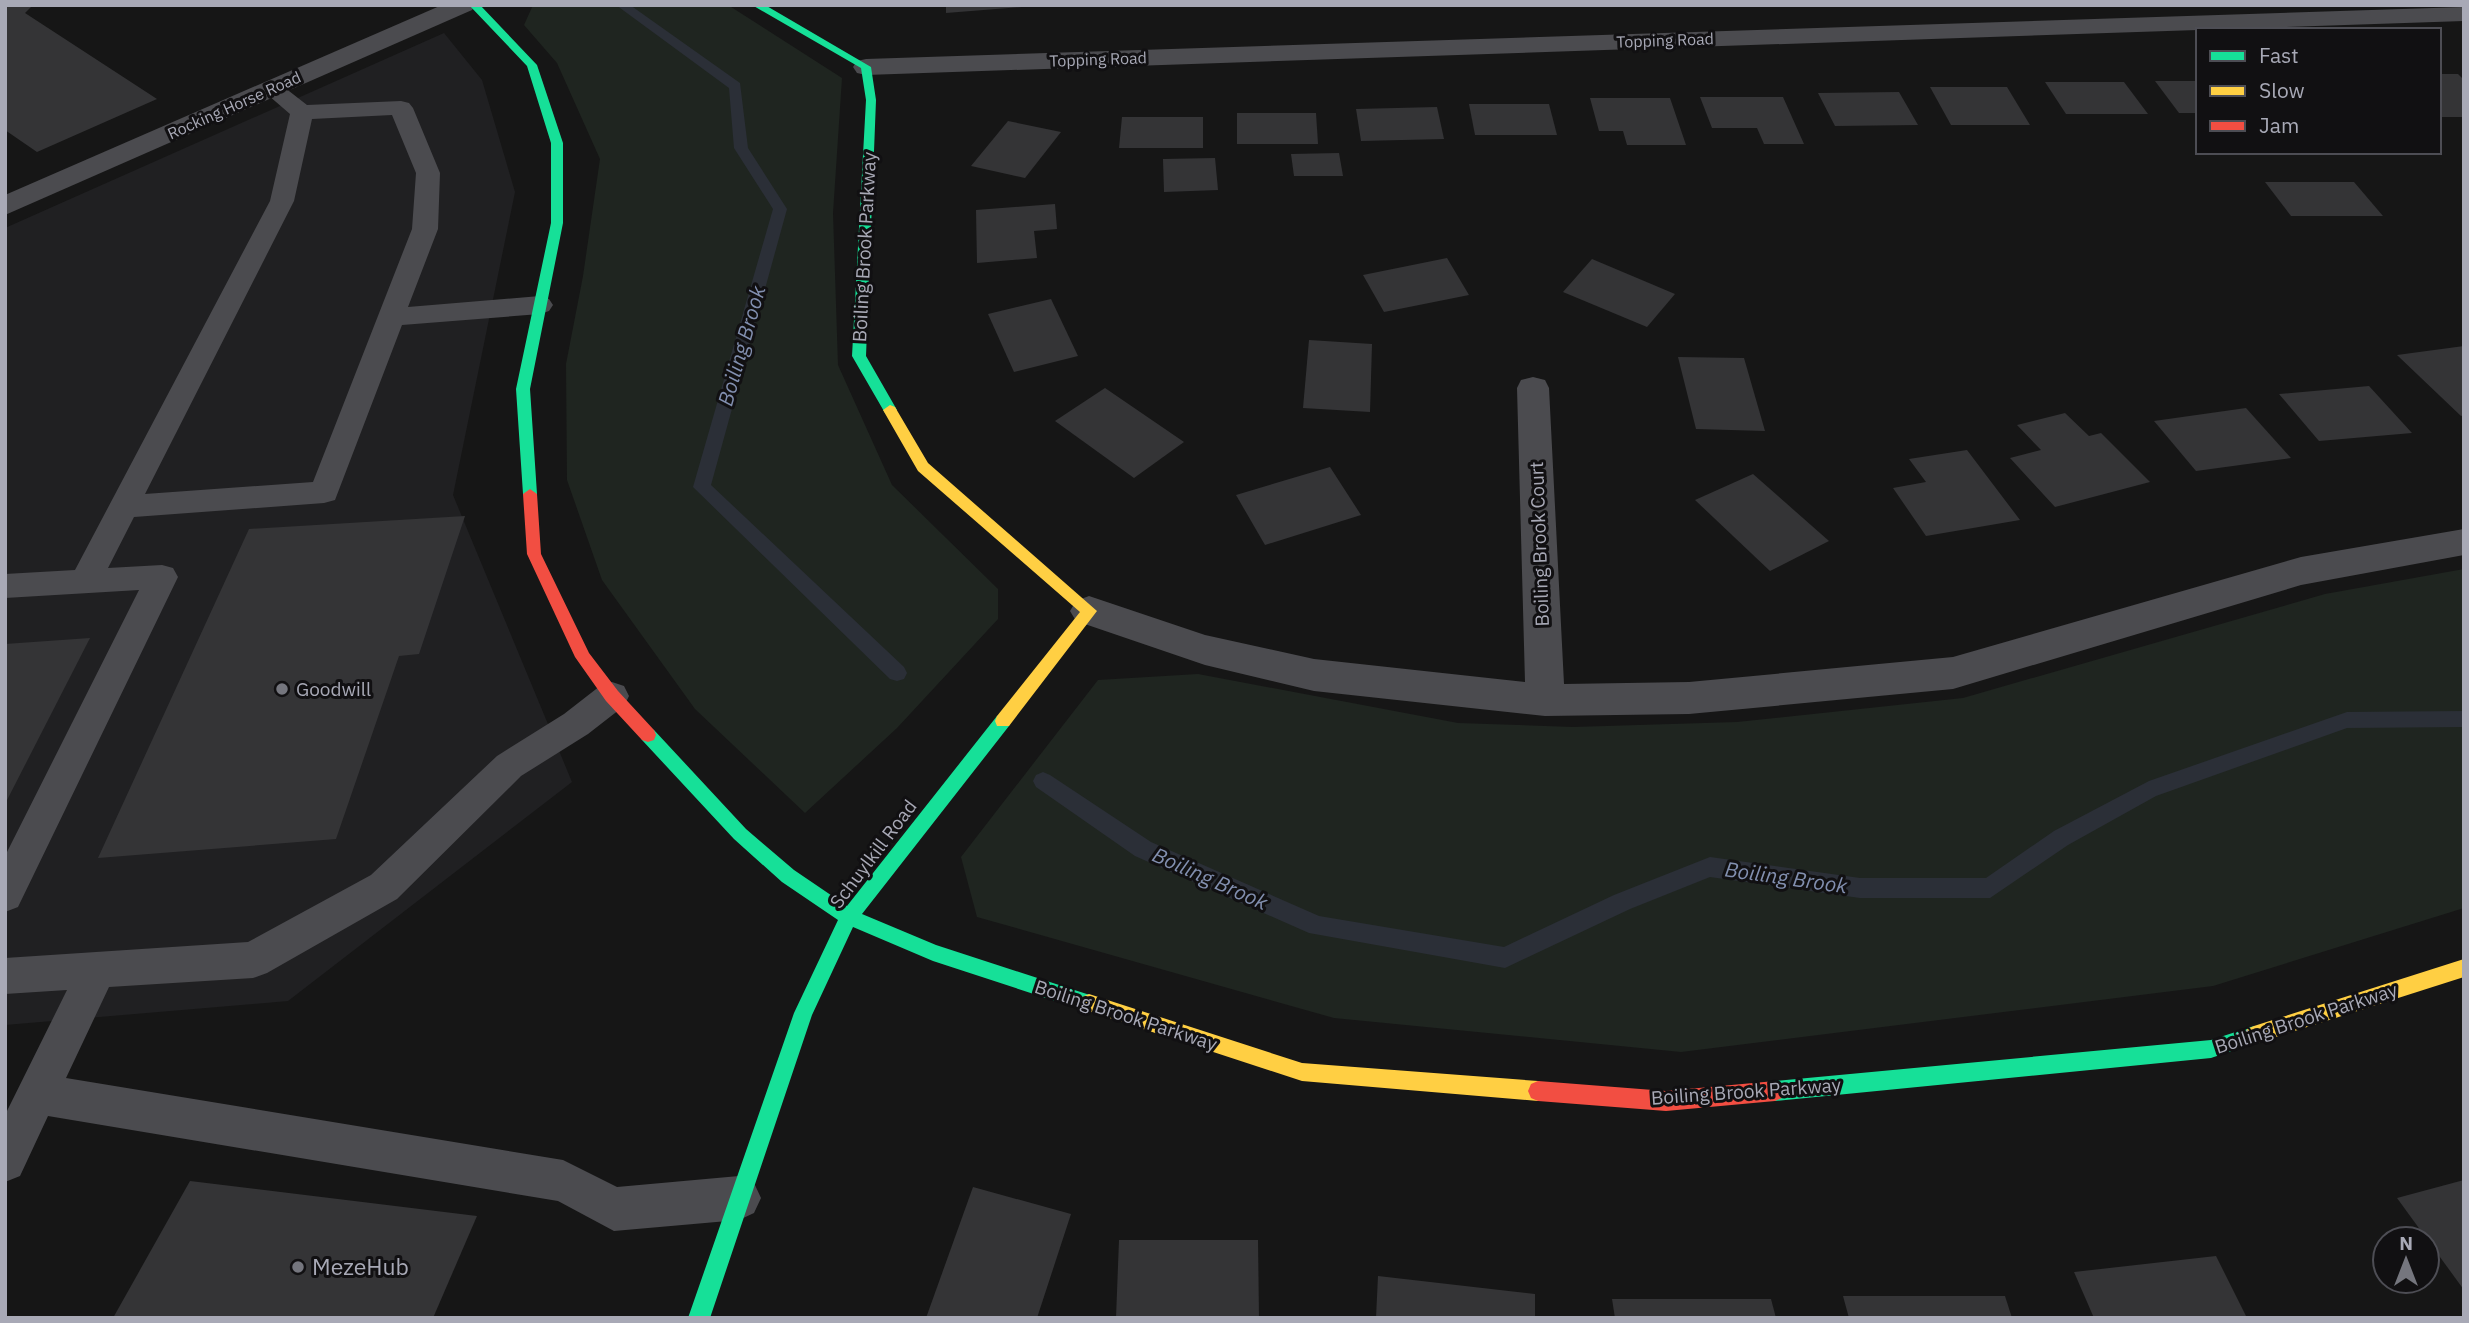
<svg xmlns="http://www.w3.org/2000/svg" width="2469" height="1323" viewBox="0 0 2469 1323" font-family="'IBM Plex Sans',sans-serif">
<rect width="100%" height="100%" fill="#161616"/>
<!-- built -->
<polygon fill="#202022" points="444,33 482,80 515,192 453,495 572,782 288,1001 5,1025 5,228"/>
<!-- green -->
<g fill="#1f2520">
<polygon points="533,5 728,5 842,78 833,213 838,365 892,485 998,589 998,619 897,728 805,813 695,709 602,580 567,480 566,364 583,276 600,159 557,63 524,25"/>
<polygon points="2464,569 2464,908 2213,986 1681,1052 1334,1018 977,917 961,857 1098,680 1198,674 1458,723 1573,727 1737,722 1963,698 2325,594"/>
</g>
<g fill="none" stroke-linecap="round" stroke-linejoin="round">
<!-- stream -->
<g fill="#2b2f37" fill-rule="evenodd">
<polygon points="616,5 630,5 740,83 748,148 787,209 711,485 904,667 907,673 904,679 897,681 890,679 693,487 773,209 734,148 729,88"/>
<polygon points="2464,711 2464,727 2347,728 2156,796 2068,845 1990,898 1860,898 1710,877 1630,909 1505,968 1309,933 1135,856 1036,787 1033,781 1036,775 1043,772 1050,775 1151,842 1319,916 1504,947 1614,895 1710,857 1860,878 1986,878 2054,831 2149,781 2347,712"/>
</g>
</g>
<!-- building -->
<g fill="#343436">
<polygon points="5,5 33,5 25,13 157,99 37,152 5,130"/>
<polygon points="946,5 1022,5 1022,7 946,13"/>
<polygon points="2439,74 2458,74 2464,80 2464,117 2439,117"/>
<polygon points="2155,81 2198,81 2198,113 2179,113"/>
<polygon points="2045,82 2124,82 2148,114 2066,114"/>
<polygon points="1930,87 2007,87 2030,125 1951,125"/>
<polygon points="1899,92 1918,125 1835,126 1818,93"/>
<polygon points="1700,97 1783,97 1804,144 1764,144 1757,128 1712,128"/>
<polygon points="1590,98 1670,98 1686,145 1627,145 1623,131 1599,131"/>
<polygon points="1469,104 1549,104 1557,135 1475,135"/>
<polygon points="1437,107 1444,139 1361,141 1356,109"/>
<polygon points="1237,113 1316,113 1318,144 1237,144"/>
<polygon points="1122,117 1203,117 1203,148 1119,148"/>
<polygon points="1008,121 1061,132 1025,178 971,166"/>
<polygon points="1339,153 1343,176 1294,176 1291,154"/>
<polygon points="1215,158 1218,190 1164,192 1163,159"/>
<polygon points="2265,182 2354,182 2383,216 2291,216"/>
<polygon points="1055,204 1057,229 1034,231 1037,258 977,263 976,210"/>
<polygon points="1447,258 1469,295 1384,312 1363,275"/>
<polygon points="1592,259 1675,294 1647,327 1563,292"/>
<polygon points="1051,299 1078,356 1014,372 988,314"/>
<polygon points="1309,340 1372,344 1370,412 1303,408"/>
<polygon points="2464,346 2464,415 2461,416 2397,355"/>
<polygon points="1678,357 1744,358 1765,431 1696,429"/>
<polygon points="2369,386 2412,433 2319,441 2279,394"/>
<polygon points="1105,388 1184,442 1134,478 1055,421"/>
<polygon points="2246,408 2291,458 2196,471 2154,421"/>
<polygon points="2065,413 2089,436 2101,433 2150,482 2055,507 2010,458 2041,450 2017,425"/>
<polygon points="1967,450 2020,520 1926,536 1893,488 1926,482 1909,459"/>
<polygon points="1330,467 1361,515 1265,545 1236,495"/>
<polygon points="1753,474 1829,541 1770,571 1695,500"/>
<polygon points="465,516 419,654 399,656 336,839 98,858 249,529"/>
<polygon points="90,638 5,804 5,644"/>
<polygon points="2464,1180 2464,1290 2397,1198"/>
<polygon points="190,1181 477,1216 433,1318 113,1318"/>
<polygon points="973,1187 1071,1214 1037,1318 926,1318"/>
<polygon points="1119,1240 1258,1240 1259,1318 1116,1318"/>
<polygon points="2216,1256 2247,1318 2094,1318 2074,1272"/>
<polygon points="1378,1276 1535,1294 1535,1318 1376,1318"/>
<polygon points="1843,1296 2005,1296 2012,1318 1849,1318"/>
<polygon points="1612,1299 1771,1299 1776,1318 1615,1318"/>
</g>
<g fill="none" stroke-linecap="round" stroke-linejoin="round">
<!-- lane -->
<g fill="#4b4b4f" fill-rule="evenodd">
<path d="M 272,82 L 280,84 L 307,105 L 401,101 L 409,103 L 413,108 L 440,173 L 438,229 L 408,307 L 540,296 L 549,299 L 553,305 L 549,311 L 540,314 L 402,325 L 335,500 L 324,503 L 134,517 L 108,568 L 162,565 L 173,568 L 178,577 L 18,907 L 5,912 L 5,856 L 139,590 L 5,598 L 5,574 L 75,570 L 270,201 L 290,114 L 261,89 L 264,84 ZM 392,115 L 416,173 L 412,229 L 313,482 L 145,494 L 294,201 L 312,119 Z"/>
<polygon points="612,682 624,686 629,696 624,706 588,734 521,776 397,899 267,973 253,978 109,987 66,1078 563,1160 617,1187 739,1176 754,1183 761,1198 754,1213 739,1220 614,1231 558,1201 48,1116 20,1176 5,1182 5,1115 67,990 5,994 5,958 248,942 371,875 497,756 564,714 600,686"/>
</g>
<!-- street -->
<g fill="#4b4b4f" fill-rule="evenodd">
<polygon points="442,5 475,5 472,10 5,215 5,195"/>
<polygon points="2464,7 2464,21 866,75 857,73 853,67 857,61 866,59"/>
<polygon points="1533,377 1545,380 1549,388 1564,684 1689,682 1953,657 2301,557 2464,529 2464,555 2301,585 1953,689 1689,714 1545,716 1314,691 1205,665 1076,621 1070,611 1076,601 1089,596 1205,635 1314,659 1525,682 1517,388 1521,380"/>
</g>
<!-- fast -->
<g fill="#16e098" fill-rule="evenodd">
<polygon points="469,5 480,5 537,65 563,143 563,223 530,389 537,494 530,499 523,494 516,389 551,223 551,143 527,66"/>
<polygon points="752,5 765,5 871,67 876,100 866,356 897,410 895,413 885,413 852,356 866,100 861,68"/>
<polygon points="1003,714 1009,716 1011,721 1009,726 862,914 936,945 1096,997 1098,1003 1096,1009 1089,1012 933,961 853,927 812,1015 710,1318 688,1318 794,1013 838,920 782,882 734,839 642,740 640,735 642,730 648,728 654,730 746,829 794,870 847,906 997,716"/>
<polygon points="2254,1026 2261,1029 2263,1035 2261,1041 2211,1058 1775,1101 1768,1098 1765,1091 1768,1084 1775,1081 2211,1040"/>
</g>
<!-- slow -->
<g fill="#ffcf43" fill-rule="evenodd">
<polygon points="890,405 895,407 928,463 1097,611 1009,726 997,726 995,721 997,716 1080,612 918,471 883,410"/>
<polygon points="2464,959 2464,977 2254,1044 2247,1041 2245,1035 2247,1029 2254,1026"/>
<polygon points="1089,994 1302,1063 1538,1081 1545,1084 1548,1091 1545,1098 1538,1101 1302,1081 1082,1009 1080,1003 1082,997"/>
</g>
<!-- jam -->
<g fill="#f24e42" fill-rule="evenodd">
<polygon points="530,489 537,494 541,554 589,653 618,691 654,730 656,735 654,740 648,742 642,740 606,701 575,657 527,554 523,494"/>
<polygon points="1538,1081 1666,1091 1775,1081 1782,1084 1785,1091 1782,1098 1775,1101 1666,1111 1538,1101 1531,1098 1528,1091 1531,1084"/>
</g>
</g>
<!-- markers -->
<g fill="#75767e" stroke="#111012" stroke-width="2.5">
<circle cx="282" cy="689" r="7"/>
<circle cx="298" cy="1267" r="7"/>
</g>
<g text-anchor="middle" stroke-width="6" stroke-linejoin="round" paint-order="stroke">
<!-- far-street labels -->
<g font-size="16" fill="#a8a9b6" stroke="#111012">
<text transform="translate(1665 40) rotate(-2)" y="6">Topping Road</text>
<text transform="translate(1098 59) rotate(-2)" y="6">Topping Road</text>
<text transform="translate(234 105) rotate(-24)" y="6">Rocking Horse Road</text>
</g>
<!-- street labels -->
<g font-size="19" fill="#a8a9b6" stroke="#111012">
<text transform="translate(864 247) rotate(-87)" y="7">Boiling Brook Parkway</text>
<text transform="translate(1539 544) rotate(-92)" y="7">Boiling Brook Court</text>
<text transform="translate(873 854) rotate(-53)" y="7">Schuylkill Road</text>
<text transform="translate(1126 1015) rotate(18)" y="7">Boiling Brook Parkway</text>
<text transform="translate(2306 1018) rotate(-18)" y="7">Boiling Brook Parkway</text>
<text transform="translate(1746 1091) rotate(-4)" y="7">Boiling Brook Parkway</text>
</g>
<!-- poi labels -->
<g font-size="19" fill="#a8a9b6" stroke="#111012" text-anchor="start">
<text x="296" y="696">Goodwill</text>
</g>
<!-- water labels -->
<g font-size="21" font-style="italic" fill="#828faf" stroke="#111012">
<text transform="translate(742 346) rotate(-74)" y="7">Boiling Brook</text>
<text transform="translate(1786 878) rotate(8)" y="7">Boiling Brook</text>
<text transform="translate(1210 879) rotate(24)" y="7">Boiling Brook</text>
</g>
<!-- near-poi labels -->
<g font-size="23" fill="#a8a9b6" stroke="#111012" text-anchor="start">
<text x="312" y="1275">MezeHub</text>
</g>
</g>
<!-- border -->
<rect width="2469" height="1323" fill="none" stroke="#a8a9b6" stroke-width="14"/>
<!-- legend -->
<rect x="2196" y="28" width="245" height="126" fill="#111012" stroke="#4d4d54" stroke-width="2"/>
<rect x="2210" y="51" width="35" height="10" fill="#16e098" stroke="#4d4d54" stroke-width="2"/>
<text x="2259" y="63" font-size="21" fill="#a8a9b6">Fast</text>
<rect x="2210" y="86" width="35" height="10" fill="#ffcf43" stroke="#4d4d54" stroke-width="2"/>
<text x="2259" y="98" font-size="21" fill="#a8a9b6">Slow</text>
<rect x="2210" y="121" width="35" height="10" fill="#f24e42" stroke="#4d4d54" stroke-width="2"/>
<text x="2259" y="133" font-size="21" fill="#a8a9b6">Jam</text>
<!-- north arrow -->
<g transform="translate(2406 1260)"><circle r="33" fill="#111012" stroke="#4d4d54" stroke-width="2"/>
<path d="M0-5L12 26L0 18L-12 26Z" fill="#75767e"/>
<text y="-10" font-size="19" font-weight="bold" text-anchor="middle" fill="#a8a9b6">N</text>
</g>
</svg>
